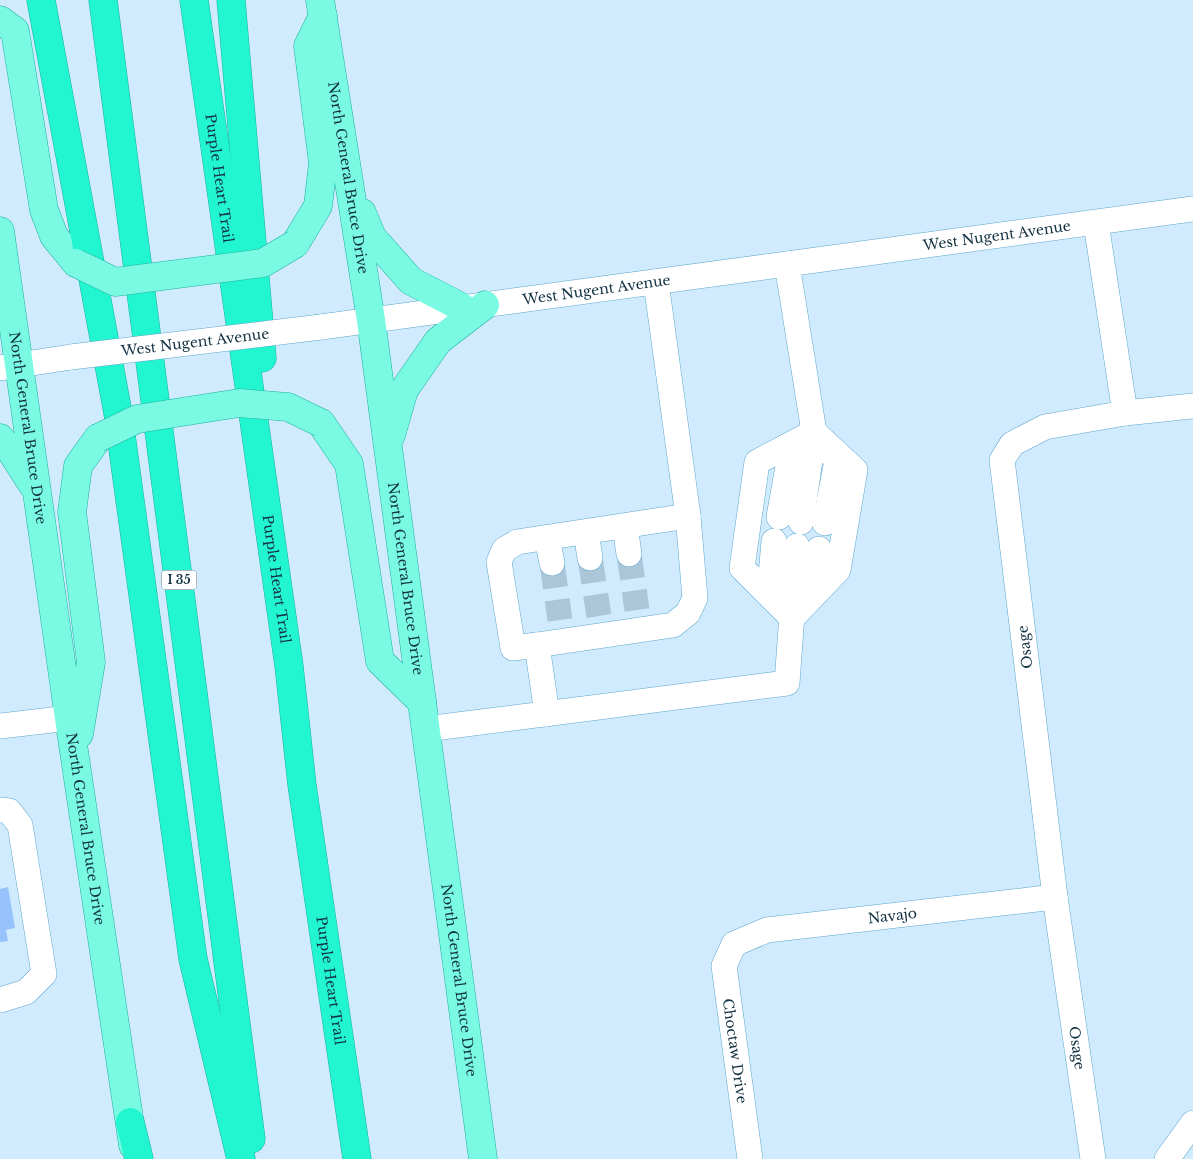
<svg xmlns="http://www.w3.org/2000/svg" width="1193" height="1159" viewBox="0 0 1193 1159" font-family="'Libre Baskerville',serif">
<rect width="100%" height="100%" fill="#d0ebfd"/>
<!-- building -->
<polygon fill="#97c3fc" points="8,887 15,928 6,930 8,941 0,942 0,889"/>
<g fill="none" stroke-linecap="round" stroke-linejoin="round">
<!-- minor-tunnel -->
<g stroke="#aac6d8" stroke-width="25" stroke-dasharray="25 12" stroke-linecap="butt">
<polyline points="629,554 637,610"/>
<polyline points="590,558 599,616"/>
<polyline points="552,563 560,620"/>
</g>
<defs>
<g id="minor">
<polyline points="1096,223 1125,413"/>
<polyline points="787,264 814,432 801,522"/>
<path id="s1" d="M 321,327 L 1193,209"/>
<polyline points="0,368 71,357"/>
<polygon points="814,432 855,470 838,570 792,618 742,568 757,462"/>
<polyline points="823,444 837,461 825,523"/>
<polyline points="779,517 789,461 808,440"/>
<polyline points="625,526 629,554"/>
<polyline points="586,532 590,558"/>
<polyline points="547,538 552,563"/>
<polyline points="774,541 771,575 794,587"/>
<polyline points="794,587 814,576 819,549"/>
<polyline points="537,645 673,625 688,613 695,598 688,516"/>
<polyline points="547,714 537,645 513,648 499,562 504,550 517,542 688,516 656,282"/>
<polyline points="0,726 69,718"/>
<polyline points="426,729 787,683 797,546"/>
<polyline points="0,810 9,811 20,825 44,974 26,992 0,1000"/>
<path id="s2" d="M 750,1159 L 724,966 L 734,944 L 767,930 L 1055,897"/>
<polyline points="1093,1159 1055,897 1002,460 1012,444 1045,427 1125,413 1193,406"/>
<polyline points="1167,1159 1193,1123"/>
</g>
<g id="major">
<path id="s3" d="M 320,0 L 371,320 L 483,1159"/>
<polyline points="0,20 15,31 44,210 54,236 76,263"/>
<polyline points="362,213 372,237 411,281 463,308"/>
<path id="s4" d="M 0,231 L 69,718 L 133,1145"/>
<polyline points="295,244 318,206 323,163 308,46 323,16"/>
<polyline points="321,423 349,464 380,661 422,702"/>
<polyline points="391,435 404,390 438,341 485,305"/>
<polyline points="0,438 11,451 32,484"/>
<polyline points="79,734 91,662 72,512 78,466 98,438"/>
</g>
<g id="highway">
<polyline points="41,0 118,413 193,959 241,1159"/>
<polyline points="103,0 251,1139"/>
<path id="s5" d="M 194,0 L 289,666 L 302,785 L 357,1159"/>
<polyline points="231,0 262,358"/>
<polyline points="130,1122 139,1159"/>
</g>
</defs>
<!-- minor casing -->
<use href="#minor" stroke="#5ea6cf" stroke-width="26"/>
<!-- major casing -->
<use href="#major" stroke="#1db19f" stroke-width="29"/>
<!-- highway casing -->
<use href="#highway" stroke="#1db19f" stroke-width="29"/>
<!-- minor -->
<use href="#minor" stroke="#fff" stroke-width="25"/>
<!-- major -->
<use href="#major" stroke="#7afae3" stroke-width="28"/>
<!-- highway -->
<use href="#highway" stroke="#22f6d1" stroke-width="28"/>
<defs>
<g id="minor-bridge">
<path id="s6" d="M 71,357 L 321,327"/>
</g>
<g id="major-bridge">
<polyline points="76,263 115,282 263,263 295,244"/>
<polyline points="98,438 137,419 239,403 288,407 321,423"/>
</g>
</defs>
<!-- minor-bridge casing -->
<use href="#minor-bridge" stroke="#5ea6cf" stroke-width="26" stroke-linecap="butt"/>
<!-- major-bridge casing -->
<use href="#major-bridge" stroke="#1db19f" stroke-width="29" stroke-linecap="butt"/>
<!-- minor-bridge -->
<use href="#minor-bridge" stroke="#fff" stroke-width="25"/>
<!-- major-bridge -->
<use href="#major-bridge" stroke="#7afae3" stroke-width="28"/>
</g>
<g text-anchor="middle" stroke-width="4" stroke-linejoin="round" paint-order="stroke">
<!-- shield labels -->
<rect fill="#fff" stroke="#5a707b" stroke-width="1" x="161.5" y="570.5" width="35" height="19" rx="4"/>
<g font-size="12" font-weight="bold" fill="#133243">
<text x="179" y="584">I 35</text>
</g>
<!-- street labels -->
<g font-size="14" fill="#133243" stroke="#fff">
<text dy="5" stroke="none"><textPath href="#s5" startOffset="180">Purple Heart Trail</textPath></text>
<text dy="5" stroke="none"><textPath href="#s3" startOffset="180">North General Bruce Drive</textPath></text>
<text dy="5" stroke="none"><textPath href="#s1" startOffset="682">West Nugent Avenue</textPath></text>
<text dy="5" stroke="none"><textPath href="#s1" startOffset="278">West Nugent Avenue</textPath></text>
<text dy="5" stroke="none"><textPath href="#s6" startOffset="125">West Nugent Avenue</textPath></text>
<text dy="5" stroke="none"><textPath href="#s4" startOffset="199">North General Bruce Drive</textPath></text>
<text dy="5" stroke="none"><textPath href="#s5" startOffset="585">Purple Heart Trail</textPath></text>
<text dy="5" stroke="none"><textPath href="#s3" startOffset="585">North General Bruce Drive</textPath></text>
<text transform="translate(1025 647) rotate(-97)" y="5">Osage</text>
<text dy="5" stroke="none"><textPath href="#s4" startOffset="604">North General Bruce Drive</textPath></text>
<text dy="5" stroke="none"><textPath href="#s2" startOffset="381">Navajo</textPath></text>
<text dy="5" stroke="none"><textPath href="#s3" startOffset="990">North General Bruce Drive</textPath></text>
<text dy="5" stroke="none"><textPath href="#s5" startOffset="990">Purple Heart Trail</textPath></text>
<text transform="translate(1077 1048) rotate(82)" y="5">Osage</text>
<text transform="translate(735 1051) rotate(82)" y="5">Choctaw Drive</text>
</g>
</g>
</svg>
